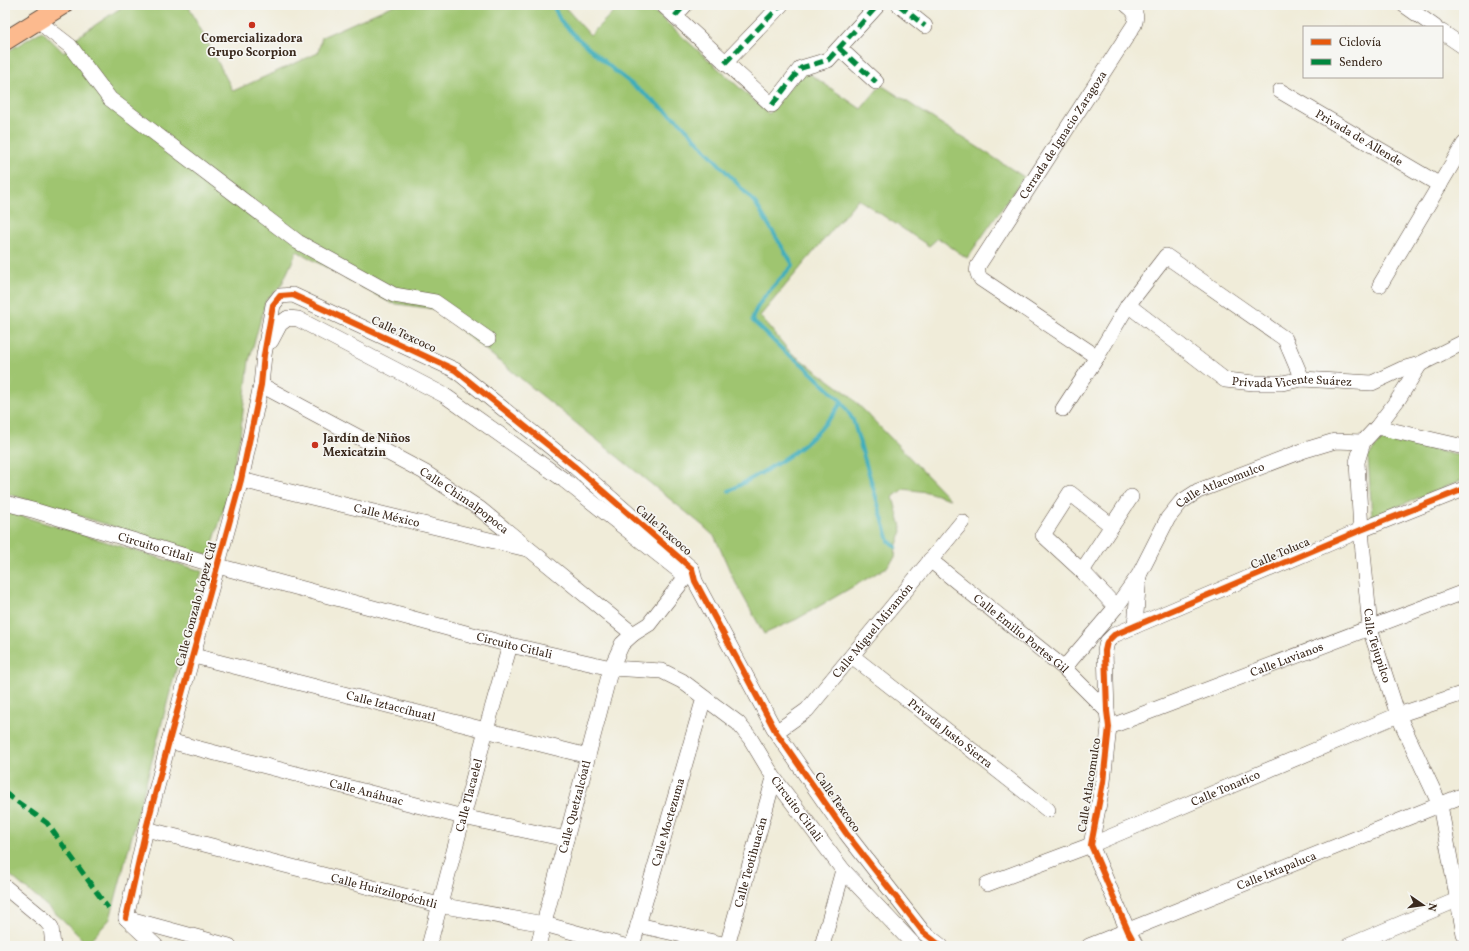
<svg xmlns="http://www.w3.org/2000/svg" width="1469" height="951" viewBox="0 0 1469 951" font-family="Vollkorn,serif">
<rect width="100%" height="100%" fill="#f6f6f2"/>
<filter id="ink" filterUnits="userSpaceOnUse"><feTurbulence type="fractalNoise" baseFrequency=".025" numOctaves="2"/><feDisplacementMap in="SourceGraphic" scale="8" xChannelSelector="R" yChannelSelector="G"/><feConvolveMatrix kernelMatrix="1 2 1 2 8 2 1 2 1" color-interpolation-filters="sRGB"/></filter>
<filter id="wash" filterUnits="userSpaceOnUse"><feTurbulence type="fractalNoise" baseFrequency=".012" numOctaves="4" result="noise"/><feDisplacementMap in="SourceGraphic" scale="16" xChannelSelector="R" yChannelSelector="G"/><feGaussianBlur stdDeviation="0.9" result="paint"/><feColorMatrix in="noise" values="0 0 0 0 0 0 0 0 0 0 0 0 0 0 0 0 0 1.4 0 .05"/><feComposite in="paint" operator="in"/></filter>
<g filter="url(#wash)">
<rect width="100%" height="100%" fill="#f0ecd9"/>
<!-- green -->
<g fill="#9fc570" stroke="#6d7847">
<polygon points="125,5 188,5 233,91 318,53 322,37 394,5 563,5 590,35 620,5 647,5 769,114 804,70 861,109 881,85 1024,177 967,258 938,238 929,246 858,199 760,316 790,352 848,394 950,499 927,492 903,489 893,497 902,531 896,547 895,557 887,567 797,619 764,634 733,578 715,537 702,525 435,309 391,303 297,251 281,286 266,300 249,361 240,437 225,505 209,556 5,493 5,53 42,31 64,53 76,38"/>
<polygon points="1383,437 1464,457 1464,479 1372,517 1368,457"/>
<polygon points="5,511 202,571 110,919 87,944 61,918 5,871"/>
</g>
<g fill="none" stroke-linecap="round" stroke-linejoin="round">
<!-- stream -->
<g stroke="#3eadbb" stroke-width="4">
<path d="M 553,5 L 560,20 L 574,35 L 615,71 L 680,122 L 756,204 L 793,265 C 780,280 757,300 752,320 L 785,352 L 803,365 L 842,402 L 853,420 L 889,541 L 896,547"/>
<path d="M 729,491 C 750,479 772,468 793,453 C 811,440 829,421 842,402"/>
</g>
</g>
</g>
<g filter="url(#ink)">
<g fill="none" stroke-linecap="round" stroke-linejoin="round">
<defs>
<g id="minor">
<polyline points="663,5 772,105 801,68 828,60 878,5"/>
<polyline points="899,5 925,26"/>
<polyline points="1404,5 1435,27"/>
<polyline points="675,16 685,5"/>
<polyline points="39,19 48,29 70,46 110,99 298,242 394,295 435,302 488,339"/>
<polyline points="1442,32 1464,47"/>
<polyline points="839,48 876,82"/>
<polyline points="725,63 781,5"/>
<path id="s1" d="M 1280,91 L 1440,185"/>
<polyline points="1380,285 1464,144"/>
<path id="s2" d="M 1128,305 L 1225,380 L 1254,383 L 1282,383 L 1302,379 L 1372,383 L 1402,369 L 1420,364 L 1464,342"/>
<polyline points="271,341 280,324 288,318 298,319 444,395 564,480 687,577"/>
<path id="s3" d="M 1097,357 L 981,279 C 977,274 977,271 978,266 L 1134,25 C 1138,15 1135,11 1127,5"/>
<path id="s4" d="M 1420,364 L 1399,398 L 1377,427 L 1363,442 L 1357,462 L 1361,530 L 1370,629 L 1398,715 L 1440,805 L 1464,934"/>
<path id="s5" d="M 261,385 L 424,472 L 480,509 L 633,634 L 649,624 L 692,569"/>
<polyline points="1063,409 1097,357 1128,305 1166,256 1285,339 1302,379"/>
<polyline points="1377,427 1464,447"/>
<path id="s6" d="M 241,480 L 527,549"/>
<path id="s7" d="M 5,503 L 36,511 L 218,566 L 510,645 L 611,668 L 662,671 L 682,681 L 738,723 L 750,738 L 774,778 L 843,870 L 915,946"/>
<polyline points="1112,526 1070,493 1043,535 1082,571 1116,607"/>
<path id="s8" d="M 930,560 L 1064,668 L 1107,711"/>
<polyline points="1082,571 1131,497"/>
<polyline points="1135,626 1139,576"/>
<path id="s9" d="M 194,656 L 588,756"/>
<path id="s10" d="M 852,656 L 1048,810"/>
<path id="s11" d="M 1064,668 L 1116,607 L 1139,575 L 1168,518 L 1181,502 L 1198,491 L 1305,450 L 1335,441 L 1363,442"/>
<path id="s12" d="M 1109,727 L 1464,592"/>
<path id="s13" d="M 776,732 L 807,710 L 962,522"/>
<path id="s14" d="M 169,741 L 463,817 L 566,839"/>
<path id="s15" d="M 146,829 L 439,905 L 544,924 L 624,946"/>
<path id="s16" d="M 987,884 L 1091,845 L 1398,715 L 1464,693"/>
<polyline points="5,887 46,921 51,927 53,946"/>
<polyline points="126,918 146,829 169,741 241,480 261,385 264,355 273,305 280,296 293,295 455,370 574,466 692,569 695,581 776,732 846,833 923,932 941,946"/>
<polyline points="126,918 229,946"/>
<polyline points="128,920 156,946"/>
<polyline points="638,925 727,945"/>
<path id="s17" d="M 429,946 L 486,730 L 510,645"/>
<path id="s18" d="M 538,946 L 611,668 L 622,644 L 633,634"/>
<path id="s19" d="M 632,946 L 704,698"/>
<path id="s20" d="M 727,946 L 774,778"/>
<polyline points="822,946 843,870"/>
<path id="s21" d="M 1089,946 L 1464,795"/>
<polyline points="1136,946 1128,931 1091,845 1103,782 1109,727 1107,711 1105,651 1107,642 1114,635 1135,626 1361,530 1464,489"/>
<polyline points="1348,946 1464,897"/>
</g>
<polyline id="major" points="5,41 63,5"/>
</defs>
<!-- minor casing -->
<use href="#minor" stroke="#56473a" stroke-width="16"/>
<!-- major casing -->
<use href="#major" stroke="#56473a" stroke-width="20"/>
<!-- minor -->
<use href="#minor" stroke="#fff" stroke-width="15"/>
<!-- major -->
<use href="#major" stroke="#fcba8e" stroke-width="18"/>
<!-- quiet -->
<g stroke="#00873e" stroke-width="5" stroke-dasharray="10 5" stroke-linecap="butt">
<polyline points="899,5 925,26"/>
<polyline points="675,16 685,5"/>
<polyline points="839,48 876,82"/>
<polyline points="725,63 781,5"/>
<polyline points="772,105 801,68 828,60 878,5"/>
<polyline points="5,793 47,823 108,908"/>
</g>
<defs>
<g id="cycleway">
<polyline points="126,918 146,829 169,741 241,480 261,385 264,355 273,305 280,296 293,295 455,370 574,466 692,569 695,581 776,732 846,833 923,932 941,946"/>
<polyline points="1136,946 1128,931 1091,845 1103,782 1109,727 1107,711 1105,651 1107,642 1114,635 1135,626 1361,530 1464,489"/>
</g>
</defs>
<!-- cycleway casing -->
<use href="#cycleway" stroke="#f6f6f2" stroke-width="8"/>
<!-- cycleway -->
<use href="#cycleway" stroke="#e8590c" stroke-width="6"/>
</g>
</g>
<!-- markers -->
<g fill="#c8321e" stroke="#f6f6f2" stroke-width="1.5">
<circle cx="252" cy="25" r="4"/>
<circle cx="315" cy="445" r="4"/>
</g>
<g text-anchor="middle" stroke-width="3.5" stroke-linejoin="round" paint-order="stroke">
<!-- poi labels -->
<g font-size="12" font-weight="bold" fill="#3b2a1e" stroke="#f6f6f2">
<text x="252" y="42">Comercializadora<tspan x="252" dy="14">Grupo Scorpion</tspan></text>
<text x="323" y="442" text-anchor="start">Jardín de Niños<tspan x="323" dy="14">Mexicatzin</tspan></text>
</g>
<!-- street labels -->
<g font-size="12" fill="#3b2a1e" stroke="#f6f6f2">
<text dy="4" stroke="none"><textPath href="#s3" startOffset="310">Cerrada de Ignacio Zaragoza</textPath></text>
<text dy="4" stroke="none"><textPath href="#s1" startOffset="92">Privada de Allende</textPath></text>
<text transform="translate(404 334) rotate(25)" y="4">Calle Texcoco</text>
<text dy="4" stroke="none"><textPath href="#s2" startOffset="190">Privada Vicente Suárez</textPath></text>
<text dy="4" stroke="none"><textPath href="#s11" startOffset="247">Calle Atlacomulco</textPath></text>
<text dy="4" stroke="none"><textPath href="#s5" startOffset="234">Calle Chimalpopoca</textPath></text>
<text dy="4" stroke="none"><textPath href="#s6" startOffset="150">Calle México</textPath></text>
<text transform="translate(664 530) rotate(41)" y="4">Calle Texcoco</text>
<text dy="4" stroke="none"><textPath href="#s7" startOffset="157">Circuito Citlali</textPath></text>
<text transform="translate(1280 553) rotate(-23)" y="4">Calle Toluca</text>
<text transform="translate(196 604) rotate(-75)" y="4">Calle Gonzalo López Cid</text>
<text dy="4" stroke="none"><textPath href="#s13" startOffset="141">Calle Miguel Miramón</textPath></text>
<text dy="4" stroke="none"><textPath href="#s8" startOffset="117">Calle Emilio Portes Gil</textPath></text>
<text dy="4" stroke="none"><textPath href="#s7" startOffset="529">Circuito Citlali</textPath></text>
<text dy="4" stroke="none"><textPath href="#s4" startOffset="303">Calle Tejupilco</textPath></text>
<text dy="4" stroke="none"><textPath href="#s12" startOffset="190">Calle Luvianos</textPath></text>
<text dy="4" stroke="none"><textPath href="#s9" startOffset="203">Calle Iztaccíhuatl</textPath></text>
<text dy="4" stroke="none"><textPath href="#s10" startOffset="125">Privada Justo Sierra</textPath></text>
<text transform="translate(1089 785) rotate(-81)" y="4">Calle Atlacomulco</text>
<text dy="4" stroke="none"><textPath href="#s16" startOffset="257">Calle Tonatico</textPath></text>
<text dy="4" stroke="none"><textPath href="#s14" startOffset="204">Calle Anáhuac</textPath></text>
<text dy="4" stroke="none"><textPath href="#s17" startOffset="156">Calle Tlacaelel</textPath></text>
<text transform="translate(838 802) rotate(55)" y="4">Calle Texcoco</text>
<text dy="4" stroke="none"><textPath href="#s18" startOffset="144">Calle Quetzalcóatl</textPath></text>
<text dy="4" stroke="none"><textPath href="#s7" startOffset="876">Circuito Citlali</textPath></text>
<text dy="4" stroke="none"><textPath href="#s19" startOffset="129">Calle Moctezuma</textPath></text>
<text dy="4" stroke="none"><textPath href="#s20" startOffset="87">Calle Teotihuacán</textPath></text>
<text dy="4" stroke="none"><textPath href="#s21" startOffset="202">Calle Ixtapaluca</textPath></text>
<text dy="4" stroke="none"><textPath href="#s15" startOffset="246">Calle Huitzilopóchtli</textPath></text>
</g>
</g>
<!-- margin -->
<rect width="1469" height="951" fill="none" stroke="#f6f6f2" stroke-width="20"/>
<!-- legend -->
<rect x="1303" y="26" width="140" height="52" fill="#f6f6f2" stroke="#aba49d"/>
<rect x="1311" y="39" width="20" height="6" fill="#e8590c" stroke="#aba49d"/>
<text x="1339" y="46" font-size="12" fill="#3b2a1e">Ciclovía</text>
<rect x="1311" y="59" width="20" height="6" fill="#00873e" stroke="#aba49d"/>
<text x="1339" y="66" font-size="12" fill="#3b2a1e">Sendero</text>
<!-- north arrow -->
<g transform="translate(1423 905) rotate(103)" stroke="#f6f6f2" stroke-width="3" paint-order="stroke">
<path d="M0-3L7 15L0 10L-7 15Z" fill="#3b2a1e"/>
<text y="-6" font-size="11" font-weight="bold" text-anchor="middle" fill="#3b2a1e">N</text>
</g>
</svg>
